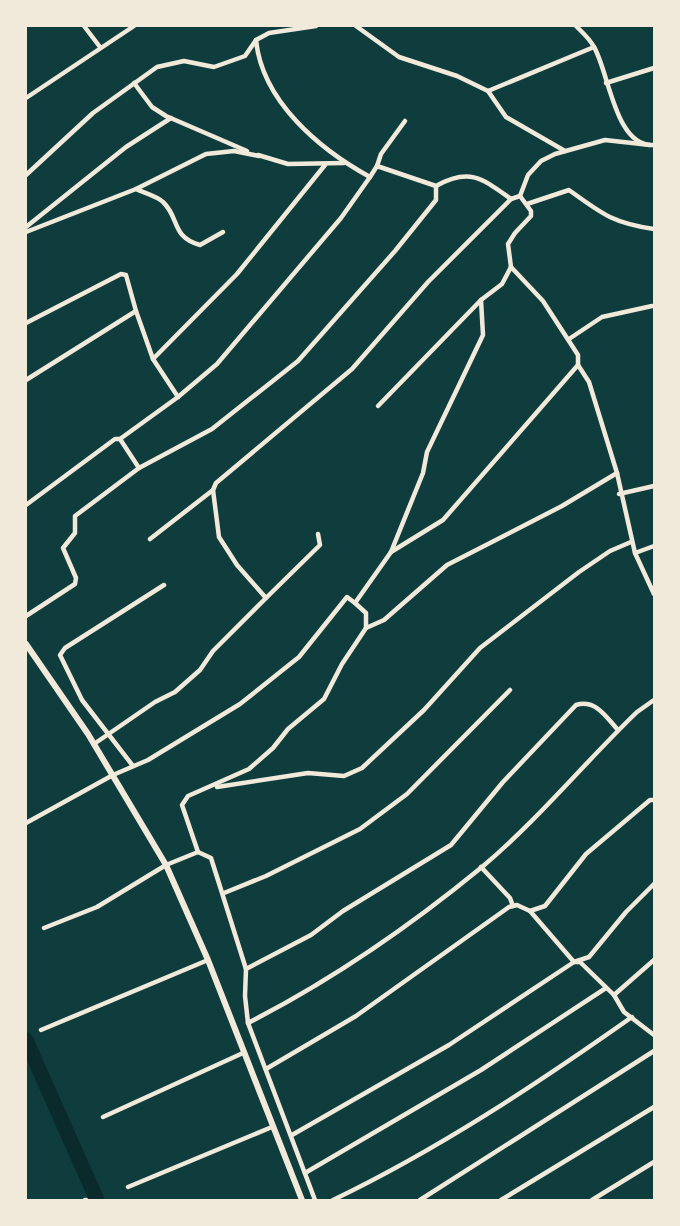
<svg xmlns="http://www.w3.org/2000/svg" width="680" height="1226" viewBox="0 0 680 1226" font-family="'Source Sans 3',sans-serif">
<rect width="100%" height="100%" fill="#0f3d3e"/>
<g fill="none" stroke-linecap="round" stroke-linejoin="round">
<!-- river -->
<polyline stroke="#0a2a2b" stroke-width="15" points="26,1040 97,1200"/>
<!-- minor -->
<g stroke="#f1e9da" stroke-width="4.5">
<polyline points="84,26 100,47"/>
<polyline points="356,26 399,57 457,76 488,91 594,47"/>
<path d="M 576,26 C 582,32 590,39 594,47 C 609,72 615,148 654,145"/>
<polyline points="134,83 152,107 166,116 247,151"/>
<polyline points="606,83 654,68"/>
<polyline points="488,91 506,117 565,151"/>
<polyline points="26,98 134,26"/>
<polyline points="258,155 288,164 344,163"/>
<polyline points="377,166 381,154 405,121"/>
<polyline points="26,175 93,113 157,67 184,61 214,67 245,56 256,40 269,33 316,26"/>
<path d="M 136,189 C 144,193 157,196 163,202 C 180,218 171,237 200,245 L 223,232"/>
<polyline points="520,196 528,175 541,161 555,154 605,140 650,145"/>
<path d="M 527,204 L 569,190 C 602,214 613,223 654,229"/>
<polyline points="26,227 126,147 171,118"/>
<polyline points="26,232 136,189 206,154 234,151 259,156"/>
<polyline points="511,267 543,301 578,355 578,365 589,382 617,473 635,553 654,594"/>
<polyline points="136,311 153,359"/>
<polyline points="26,323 121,274 126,275 136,311 26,380"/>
<polyline points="569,339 602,317 652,306"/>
<polyline points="178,397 153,359 237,274 325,165"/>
<polyline points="378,406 481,300"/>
<polyline points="120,439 139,468"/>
<polyline points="619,494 654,486"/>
<polyline points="26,505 115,439 120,439 178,397 217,364 341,218 370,177"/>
<polyline points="150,539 213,490"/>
<polyline points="391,552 443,520 578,365"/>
<polyline points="635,553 654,546"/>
<polyline points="266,598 320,545 318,534"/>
<polyline points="26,616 75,584 76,578 63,548 75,533 75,516 139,468 212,429 298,361 395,251 436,200 436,186"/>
<polyline points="366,628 384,620 447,565 562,506 617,473"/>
<polyline points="94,744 155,702 175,692 200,670 213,651 266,598 237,565 219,537 213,490 216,483 352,369 428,282 511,199"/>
<polyline points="133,766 82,700 60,655 65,648 164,585"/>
<polyline points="217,787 308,773 344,776 362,768 424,710 480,648 579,572 610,551 631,542"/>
<polyline points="26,823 113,775 148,760 240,704 299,657 347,597 355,603"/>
<path d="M 198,852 L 182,805 L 188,796 L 249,769 L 273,748 L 288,729 L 324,699 L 342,664 L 366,628 L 366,613 L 355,603 L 391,552 L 423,473 L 427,452 L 483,335 L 481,300 L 502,284 L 511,267 L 508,244 L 515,233 L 531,216 L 531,211 L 520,196 L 511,199 C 483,179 470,167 436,186 L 377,166 L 370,177 C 319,149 262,101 256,40"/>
<polyline points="481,867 510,898 513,906"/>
<polyline points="224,893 266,876 360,829 407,794 510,690"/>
<polyline points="530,911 574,962 580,962 614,995 624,1012 654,1035"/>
<polyline points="44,928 97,907 166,865 198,852 211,858 246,969 245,996 248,1023 315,1200"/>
<path d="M 246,969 L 311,935 L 343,911 L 451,845 L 503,782 L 576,705 C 596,699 606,717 618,730"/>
<polyline points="614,995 654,960"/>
<path d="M 248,1023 C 332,980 409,927 482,867 C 538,820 585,762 637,712 L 654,700"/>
<polyline points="41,1030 208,960"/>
<polyline points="266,1069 356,1016 509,907 517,905 530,911 545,906 586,854 650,800 654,800"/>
<polyline points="103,1117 243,1053"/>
<polyline points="292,1135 449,1045 574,962 589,957 626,912 654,884"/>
<polyline points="305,1173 481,1070 606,988"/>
<polyline points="128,1187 272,1127"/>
<polyline points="85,1200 86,1200"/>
<path d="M 333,1200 C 437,1150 537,1084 632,1017"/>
<polyline points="420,1200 654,1051"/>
<polyline points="501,1200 654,1107"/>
<polyline points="592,1200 654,1162"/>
</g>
<!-- secondary -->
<polyline stroke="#f1e9da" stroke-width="6" points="26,644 88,734 166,865 208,960 302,1200"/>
</g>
<!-- border -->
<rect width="680" height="1226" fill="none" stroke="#f1e9da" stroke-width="54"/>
</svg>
